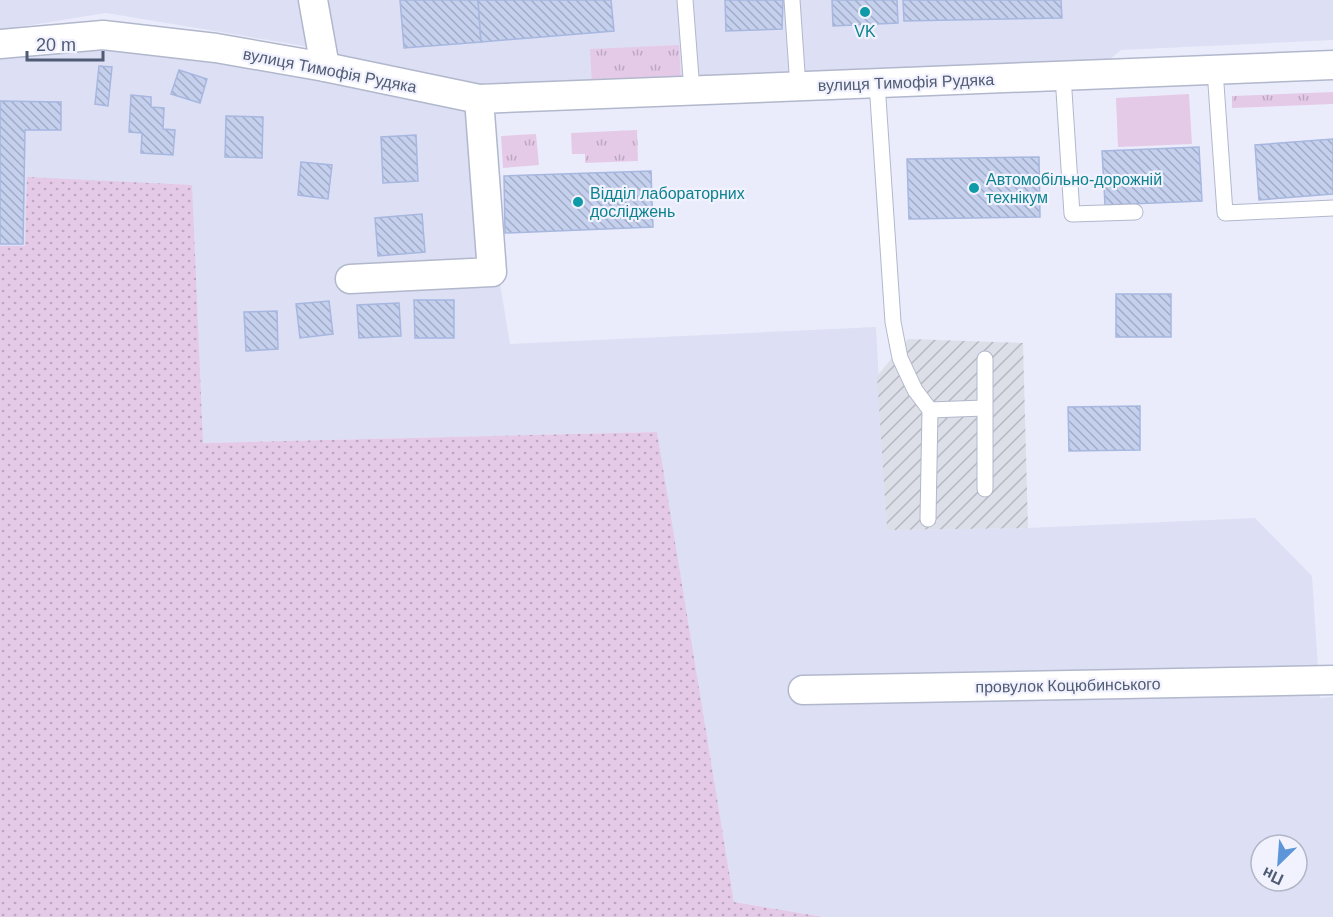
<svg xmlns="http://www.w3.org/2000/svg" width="1333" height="917" viewBox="0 0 1333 917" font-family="Arial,sans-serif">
<defs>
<pattern id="industrial-furrows" width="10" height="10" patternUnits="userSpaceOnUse" patternTransform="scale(1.5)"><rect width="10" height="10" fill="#dddfe8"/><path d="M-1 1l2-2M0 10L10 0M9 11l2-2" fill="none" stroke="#b6b8c1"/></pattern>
<pattern id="grass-tufts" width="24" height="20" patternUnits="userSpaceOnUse" patternTransform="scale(1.5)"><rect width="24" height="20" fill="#e5cae8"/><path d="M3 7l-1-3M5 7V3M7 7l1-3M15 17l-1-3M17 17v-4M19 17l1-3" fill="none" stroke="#bca7c1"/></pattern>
<pattern id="park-dots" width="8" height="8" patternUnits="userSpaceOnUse" patternTransform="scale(1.5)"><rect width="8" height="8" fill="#e5cae8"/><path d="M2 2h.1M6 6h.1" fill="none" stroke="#bca7c1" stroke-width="1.8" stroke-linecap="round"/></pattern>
<pattern id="building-back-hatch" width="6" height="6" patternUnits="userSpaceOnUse" patternTransform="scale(1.5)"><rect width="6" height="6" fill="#c5d0ee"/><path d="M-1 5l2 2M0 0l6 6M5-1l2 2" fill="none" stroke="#a2acc5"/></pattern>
</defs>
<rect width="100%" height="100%" fill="#ebecfb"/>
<!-- residential -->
<g fill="#dddff4" fill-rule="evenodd">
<polygon points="0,0 301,0 310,47 106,13 0,30"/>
<polygon points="322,0 1333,0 1333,40 1121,50 1109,60 483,89 333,60"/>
<path d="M 107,50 L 306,73 L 471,108 L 510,344 L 876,327 L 887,530 L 1028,528 L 1255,518 L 1312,576 L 1320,698 L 1333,697 L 1333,917 L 824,917 L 734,902 L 656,432 L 203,443 L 0,506 L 0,58 ZM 1261,845 L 1297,845 L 1297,881 L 1261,881 Z"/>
</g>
<!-- industrial -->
<polygon fill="url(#industrial-furrows)" points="908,339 1023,343 1028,528 887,530 877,376"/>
<!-- grass -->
<g fill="url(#grass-tufts)">
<polygon points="679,45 681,82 592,86 590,49"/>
<polygon points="1333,92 1333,104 1232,108 1232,96"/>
<polygon points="637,130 638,161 585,163 585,154 572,154 571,133"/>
<polygon points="536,134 539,165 503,168 501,136"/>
</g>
<!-- park -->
<polygon fill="url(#park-dots)" points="27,177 192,185 203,443 657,432 734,902 824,917 0,917 0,246 25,246"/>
<!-- garden -->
<polygon fill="#e5cae8" points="1189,94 1192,144 1118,147 1116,98"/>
<!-- building -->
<g fill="url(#building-back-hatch)" stroke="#a7b7df" stroke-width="1.5">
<polygon points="400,0 478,0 481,42 404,48"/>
<polygon points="478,0 611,0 614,31 481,42"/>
<polygon points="725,0 783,0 782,29 726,31"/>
<polygon points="832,0 897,0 898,23 833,26"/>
<polygon points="903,0 1061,0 1062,18 904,21"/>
<polygon points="99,66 112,67 108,106 95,104"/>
<polygon points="179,70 207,79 200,103 171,94"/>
<polygon points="131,95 151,97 151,107 164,108 163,129 175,130 173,155 141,153 142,133 129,132"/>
<polygon points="0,101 61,102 61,130 25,130 23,244 0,244"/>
<polygon points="226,116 263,117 262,158 225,157"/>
<polygon points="416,135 418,181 383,183 381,137"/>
<polygon points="1333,139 1333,194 1259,200 1255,145"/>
<polygon points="1199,147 1202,201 1105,205 1102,151"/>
<polygon points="1039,157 1040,217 909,219 907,159"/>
<polygon points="301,162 332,165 328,199 298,195"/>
<polygon points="651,171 653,227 505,233 504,176"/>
<polygon points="422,214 425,252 378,256 375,218"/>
<rect x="1116" y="294" width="55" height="43"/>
<polygon points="414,300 454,300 454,338 415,338"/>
<polygon points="329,301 333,334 300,338 296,304"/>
<polygon points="399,303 401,336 359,338 357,305"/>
<polygon points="277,311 278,349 246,351 244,312"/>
<polygon points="1140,406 1140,450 1069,451 1068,407"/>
</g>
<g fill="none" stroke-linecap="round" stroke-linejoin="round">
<defs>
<g id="lane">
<polyline points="685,0 692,91"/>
<polyline points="792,0 798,87"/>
<polyline points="1215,70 1225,213 1333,208"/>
<polyline points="1063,76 1072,214 1135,212"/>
<polyline points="877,83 893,322 900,358 915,390 930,410 928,519"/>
<polyline points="985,359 985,489"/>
<polyline points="930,410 984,408"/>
</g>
<g id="street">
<polyline points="313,0 325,67"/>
<polyline points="0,44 103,35 216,48 325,67 479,99 1333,65"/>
<polyline points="350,279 492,272 479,99"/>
<polyline points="803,690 1333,680"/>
</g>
</defs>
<!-- lane casing -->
<use href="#lane" stroke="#b1b8cc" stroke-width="17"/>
<!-- street casing -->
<use href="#street" stroke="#b1b8cc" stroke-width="31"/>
<!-- lane -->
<use href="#lane" stroke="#fff" stroke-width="15"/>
<!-- street -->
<use href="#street" stroke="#fff" stroke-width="28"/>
</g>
<!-- markers -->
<g fill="#0f9aa8" stroke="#f1f2fe" stroke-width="2">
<circle cx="865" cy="12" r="6"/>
<circle cx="974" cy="188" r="6"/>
<circle cx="578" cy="202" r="6"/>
</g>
<g text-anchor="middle" stroke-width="4.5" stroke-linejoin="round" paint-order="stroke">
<!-- culture labels -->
<g font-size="16" fill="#0d838f" stroke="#f1f2fe" text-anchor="start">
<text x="865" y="37" text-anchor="middle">VK</text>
<text x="986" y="185">Автомобільно-дорожній<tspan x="986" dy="18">технікум</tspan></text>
<text x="590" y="199">Відділ лабораторних<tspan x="590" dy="18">досліджень</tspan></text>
</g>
<!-- street labels -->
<g font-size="16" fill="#505b74" stroke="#f1f2fe">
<text transform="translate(330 70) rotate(11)" y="6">вулиця Тимофія Рудяка</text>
<text transform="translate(906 82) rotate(-2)" y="6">вулиця Тимофія Рудяка</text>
<text transform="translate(1068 685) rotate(-1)" y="6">провулок Коцюбинського</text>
</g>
</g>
<!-- north arrow -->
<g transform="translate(1279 863) rotate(205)"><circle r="28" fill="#f1f2fe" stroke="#b1b6c7" stroke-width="1.5"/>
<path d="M0-4.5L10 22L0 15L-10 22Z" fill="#5c95d8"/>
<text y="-9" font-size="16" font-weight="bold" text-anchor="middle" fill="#505b74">Пн</text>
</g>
<!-- scale -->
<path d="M27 51v9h76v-9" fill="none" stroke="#505b74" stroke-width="3"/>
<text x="36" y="51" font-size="18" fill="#505b74" stroke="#f1f2fe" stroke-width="4.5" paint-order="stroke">20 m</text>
</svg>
